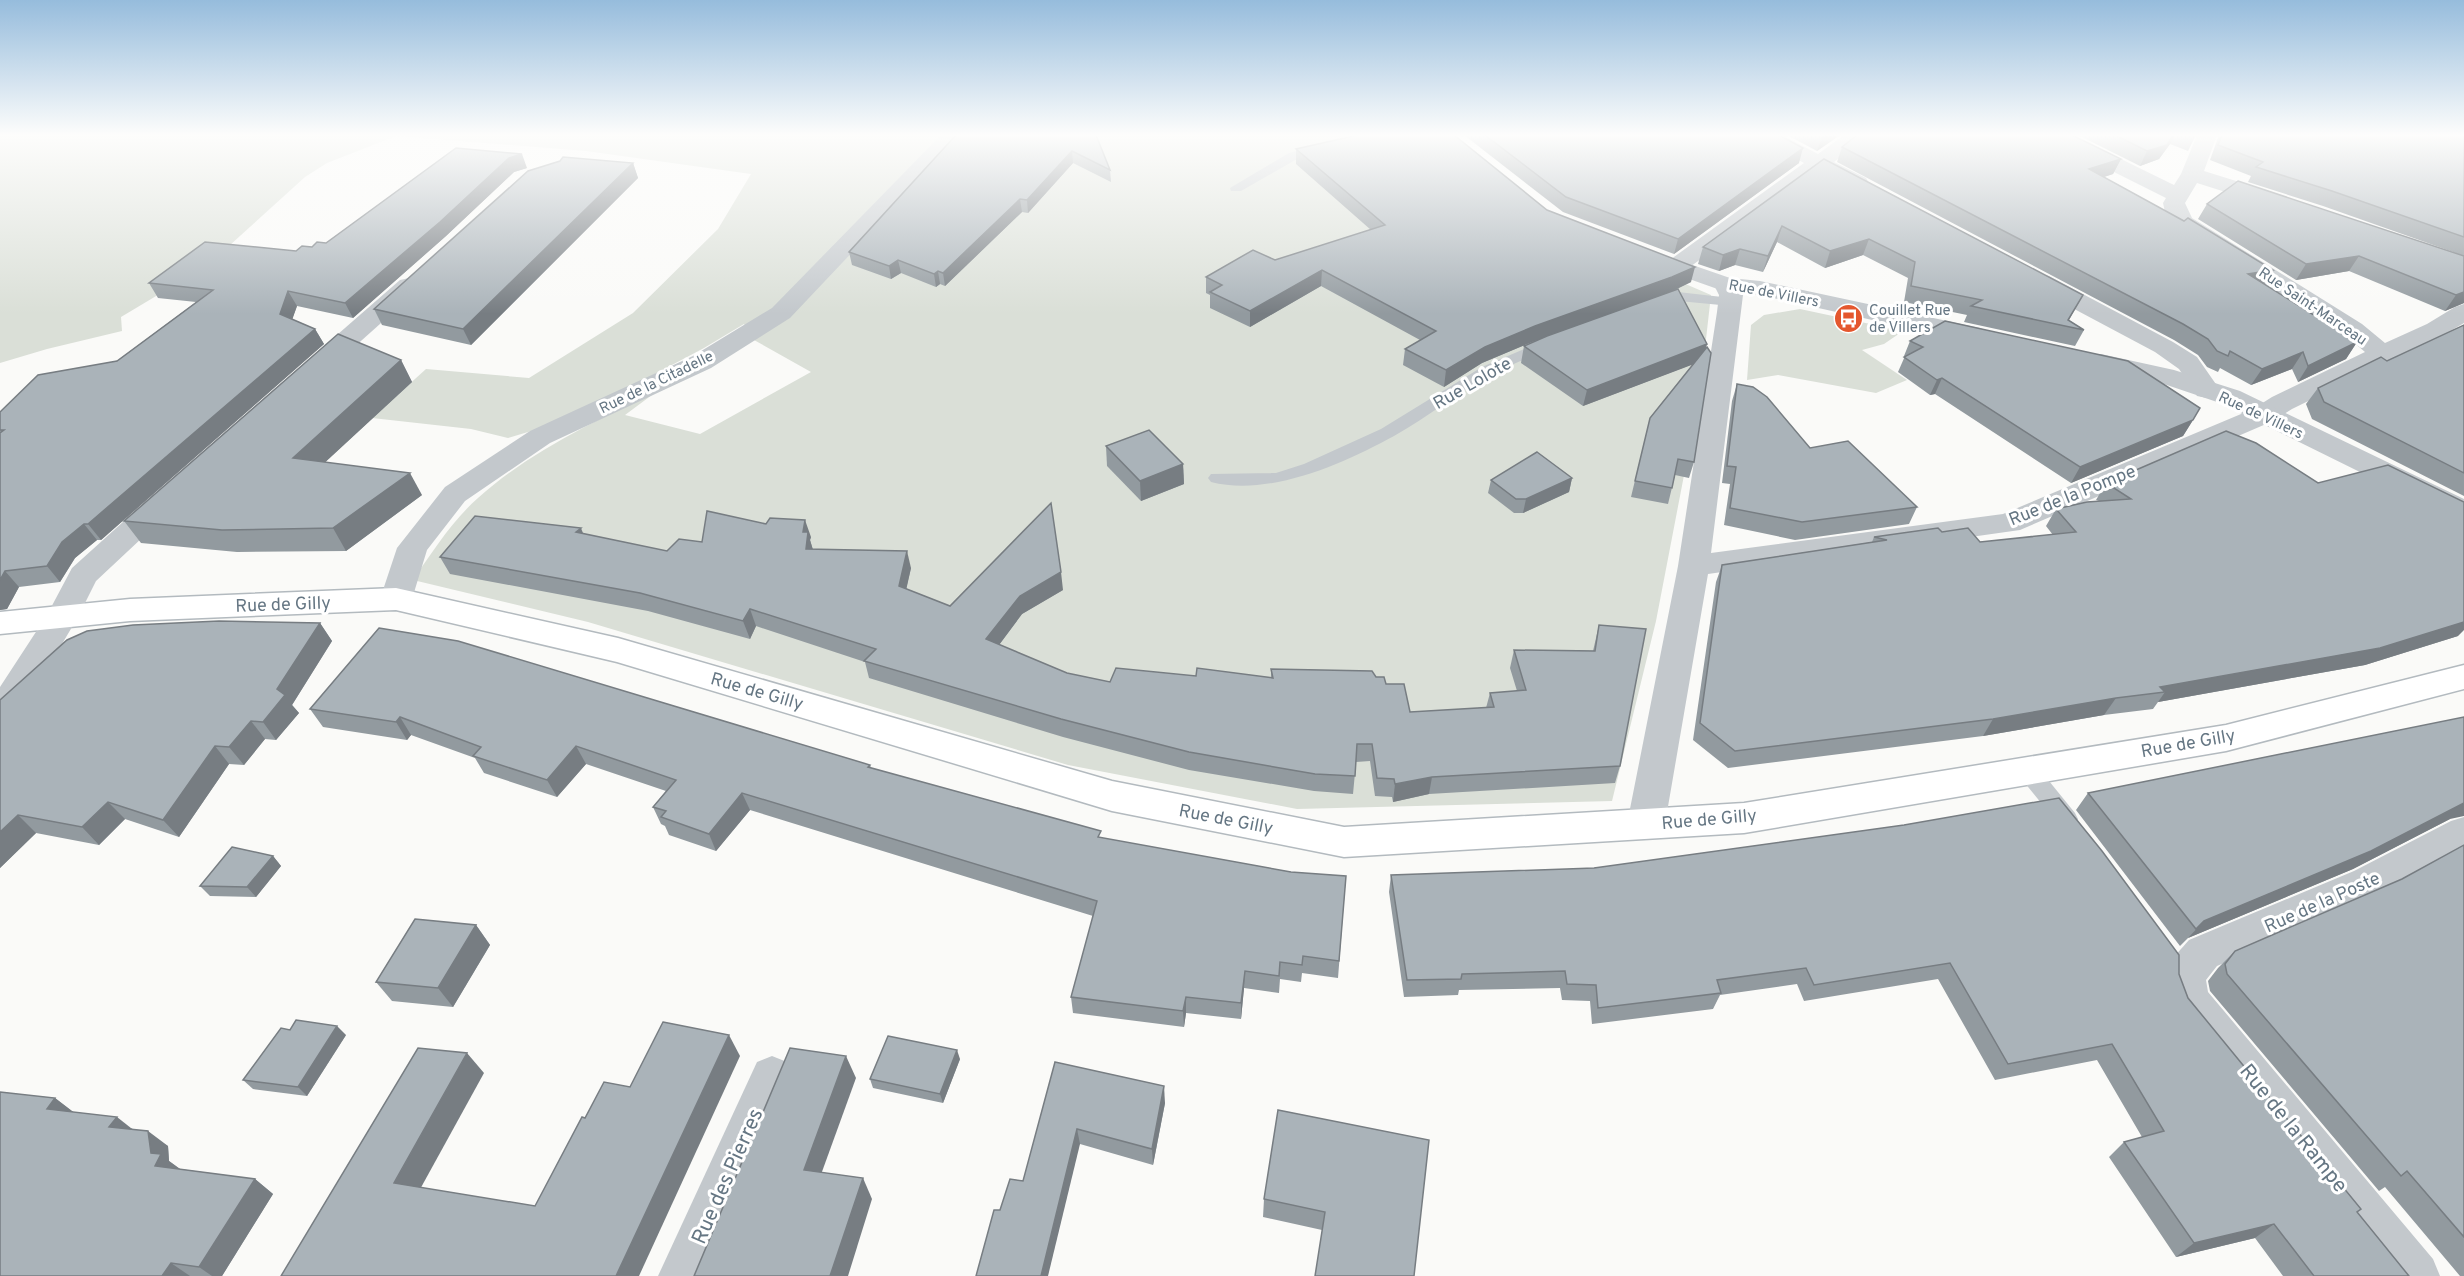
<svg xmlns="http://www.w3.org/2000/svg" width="2464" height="1276" viewBox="0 0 2464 1276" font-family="Overpass,sans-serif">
<rect width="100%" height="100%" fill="#fafaf8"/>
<!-- green -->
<g fill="#dadfd7">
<path d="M 0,135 L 1429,135 L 1544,223 L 1711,295 L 1700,392 L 1656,621 L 1612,801 L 1297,809 L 1068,765 L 588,622 L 413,580 C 433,551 452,521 478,498 C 531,450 597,421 660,389 L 625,415 L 700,434 L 811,372 L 754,340 L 744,324 L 704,348 L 568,420 L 508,438 L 471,429 L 372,418 L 426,369 L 529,378 L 633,313 L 718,229 L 751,174 L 586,151 L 396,136 L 327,163 L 305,177 L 208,265 L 121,317 L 122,331 L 47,349 L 0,363 Z"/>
<polygon points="1800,309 1903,331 1884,344 1862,350 1907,380 1876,393 1778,375 1747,380 1751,325 1764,315"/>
</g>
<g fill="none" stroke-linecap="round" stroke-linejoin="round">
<defs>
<polygon id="secondary" points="396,588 618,638 1112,781 1344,827 1744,803 2226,725 2464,665 2464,689 2226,751 1744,833 1344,857 1112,811 617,662 396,610 130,621 0,634 0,612 130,599"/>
</defs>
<!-- secondary casing -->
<use href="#secondary" stroke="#b3babf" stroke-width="3"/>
<!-- service -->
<g fill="#c3c8cc" fill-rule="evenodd">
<polygon points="1356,135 1377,135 1297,159 1241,191 1231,191 1230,188 1289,153"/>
<polygon points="1678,292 1731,298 1738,302 1731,306 1679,301 1657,308 1650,304 1652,301"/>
<path d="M 1548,339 L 1553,341 L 1556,344 L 1553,347 C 1534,356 1514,363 1495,373 C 1459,391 1428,417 1394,436 C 1343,464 1269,497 1211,482 L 1208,478 L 1211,474 L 1276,473 L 1304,464 L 1381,429 L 1482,367 Z"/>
<polygon points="2028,763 2036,765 2075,813 2078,819 2075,825 2067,828 2059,825 2020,777 2017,771 2020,765"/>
</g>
<!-- minor -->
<g fill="#c3c8cc" fill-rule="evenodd">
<polygon points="941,135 963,135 790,318 711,368 550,443 465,501 427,550 412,599 407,607 396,610 385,607 380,599 397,548 445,487 530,431 693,356 772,308"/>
<polygon points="1756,135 1782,135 1818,154 1844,135 1868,135 1834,162 1866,178 1869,183 1866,188 1858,190 1850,188 1820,172 1683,272 1675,274 1667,272 1663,267 1667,262 1804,163 1759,139"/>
<polygon points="2045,135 2072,135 2174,185 2181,174 2197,135 2217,135 2204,171 2281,195 2284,200 2281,205 2273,207 2197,183 2185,203 2192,218 2362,324 2385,343 2427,324 2455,307 2464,304 2464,323 2445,334 2292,409 2273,421 2020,530 1708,574 1665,824 1659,835 1646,839 1633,835 1627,824 1678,566 1717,312 1719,295 1714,285 1717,280 1726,278 1735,280 1743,295 1711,553 2003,514 2253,409 2272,397 2365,352 2344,334 2176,228 2165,212 2163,203 2166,198 2048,139"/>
<polygon points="2040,274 2049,276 2173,342 2197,357 2220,390 2217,396 2207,398 2197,396 2179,369 2155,352 2031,286 2028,281 2031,276"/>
<polygon points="409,278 418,280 421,285 418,290 324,374 315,376 306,374 302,368 306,362 400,280"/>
<polygon points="164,492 174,494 179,501 174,508 96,581 78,617 28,701 12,716 0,720 0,687 47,615 72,568 154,494"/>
<path d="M 2464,817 L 2464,850 L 2382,895 L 2217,966 L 2206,980 L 2208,992 L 2433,1259 L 2440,1276 L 2385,1276 L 2174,1013 C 2157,976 2163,969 2189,940 L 2354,871 L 2451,821 Z"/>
<polygon points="772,1056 787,1062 794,1076 707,1276 658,1276 757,1062"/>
</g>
<!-- tertiary -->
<g fill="#c3c8cc" fill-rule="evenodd">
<polygon points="1652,251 1730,278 1760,281 1980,328 1989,331 1993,336 1989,341 1980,344 1760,295 1726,292 1644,263 1640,258 1644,253"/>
<polygon points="2101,354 2174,370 2240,391 2464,499 2464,521 2453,518 2220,403 2158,382 2092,368 2088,362 2092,356"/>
</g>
<!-- secondary -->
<use href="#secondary" fill="#fff" fill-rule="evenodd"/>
</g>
<!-- wall -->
<g fill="#929a9f">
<polygon points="1096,135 1110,170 1111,182 1073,163 1028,213 1022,212 945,286 940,284 936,287 901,273 891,279 852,265 849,252"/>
<polygon points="1464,135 1779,135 1799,163 1674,254 1563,212"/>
<polygon points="1787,135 1840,135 1817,151"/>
<polygon points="2078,135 2196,135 2188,151 2170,144 2159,159 2140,166"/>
<polygon points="2219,135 2464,135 2464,303 2445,311 2349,271 2296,280 2198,219 2207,204 2456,253 2323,206 2248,182 2251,176 2210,160"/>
<polygon points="1842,147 2121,159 2113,174 2104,177 2273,270 2264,284 2357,342 2346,359 2298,382 2292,369 2251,385 2220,368 2218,372 2207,367 2198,355 2174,340 1837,162"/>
<polygon points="456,148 527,168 514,172 446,236 353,318 297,306 292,319 315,329 324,344 101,540 97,540 75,558 60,582 19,587 7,609 0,610 0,412 117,361 196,302 158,298 149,283 296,251 326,243"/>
<polygon points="1296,149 1547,210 1691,282 1671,292 1707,344 1705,349 1694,462 1689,478 1675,475 1668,504 1631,497 1650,418 1693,364 1583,406 1521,363 1524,346 1539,339 1482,363 1444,387 1403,365 1405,349 1420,340 1321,286 1250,327 1210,308 1210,295 1206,293 1206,277 1275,260 1371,230 1296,164"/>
<polygon points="1824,159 2083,295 2069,320 2084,330 2075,346 1964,322 1967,315 1904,302 1908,278 1863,255 1825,268 1777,242 1763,272 1735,265 1719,271 1698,264 1703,247"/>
<polygon points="633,163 638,178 471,345 382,325 374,309"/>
<polygon points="2464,325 2464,496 2312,419 2306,404 2318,388 2387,361"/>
<polygon points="1910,341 2193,420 2183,436 2071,483 1935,394 1930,395 1898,372 1905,356 1904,356"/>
<polygon points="401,360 412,382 325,462 422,495 346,551 237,552 141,543 124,521"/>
<polygon points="1737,384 1810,448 1917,507 1909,524 1795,540 1724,525 1730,484 1722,483 1732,401"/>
<polygon points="1106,446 1183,464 1184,484 1141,501 1107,466"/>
<polygon points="1572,478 1569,492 1523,513 1514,513 1488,493 1491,480"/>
<polygon points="2106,483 2318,483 2458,636 2365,665 2158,702 2153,709 2104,715 1983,736 1728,768 1693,740 1716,582 1722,565 1872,542 1874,537 1942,532 1980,542 2053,535 2046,526 2056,509 2099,501 2096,500"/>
<polygon points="583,534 667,551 702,542 811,537 810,540 813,550 911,568 906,589 950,606 1063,590 1022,614 999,645 1067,673 1110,682 1196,676 1271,677 1271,669 1376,677 1386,684 1410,712 1486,708 1490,693 1517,691 1510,668 1514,650 1593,651 1599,625 1620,766 1615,783 1429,794 1393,802 1392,797 1375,796 1370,761 1356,762 1353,794 1314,791 1189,770 1063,737 869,678 865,662 756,626 750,639 648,611 450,574 440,557"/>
<polygon points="320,623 332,641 292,705 299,713 276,740 265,739 244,765 229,764 179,837 125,819 99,845 36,833 0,868 0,700"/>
<polygon points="379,628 870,765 871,768 1102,838 1291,872 1346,876 1338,978 1302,973 1301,982 1280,979 1279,993 1244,988 1241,1019 1186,1013 1184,1027 1073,1013 1071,997 1093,916 750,810 716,851 669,835 665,826 661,824 653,807 666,791 586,764 557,797 484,773 475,758 411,735 407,740 323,727 310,709"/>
<polygon points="2088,793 2450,819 2353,869 2188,938 2180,946 2076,810"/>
<polygon points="2464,845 2464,1276 2460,1276 2385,1187 2379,1191 2210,991 2208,981 2218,968 2235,951 2402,879"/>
<polygon points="273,856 281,866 256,897 210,896 200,886"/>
<polygon points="1391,875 2179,974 2188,998 2357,1212 2409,1276 2283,1276 2255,1238 2176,1257 2109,1157 2124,1142 2142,1137 2097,1060 1995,1080 1938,979 1804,1001 1797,984 1720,995 1713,1009 1592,1024 1590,1001 1562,1000 1560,988 1459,990 1458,995 1404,997 1389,892"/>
<polygon points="476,925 490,945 453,1007 392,1001 376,982"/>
<polygon points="346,1035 307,1096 253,1089 243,1080"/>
<polygon points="960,1059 943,1103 873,1088 870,1079"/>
<polygon points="1055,1062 1165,1103 1153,1165 1080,1144 1023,1181"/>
<polygon points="55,1098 73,1112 133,1129 168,1146 169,1161 180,1169 255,1179 273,1194 222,1276 0,1276"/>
<polygon points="1278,1110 1414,1276 1322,1230 1263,1217 1264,1199"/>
</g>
<!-- shaded-wall -->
<g fill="#777d82">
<polygon points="1823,135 1840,135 1817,151 1822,137"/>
<polygon points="2173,135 2175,135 2170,144 2159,159 2140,166 2147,151"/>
<polygon points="1803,148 1799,163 1674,254 1678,239"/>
<polygon points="1072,151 1073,163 1028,213 1027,200"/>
<polygon points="522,154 527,168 514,172 446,236 353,318 345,303 509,158"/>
<polygon points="2121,159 2113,174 2082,184 2089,169"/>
<polygon points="633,163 638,178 471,345 463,329"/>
<polygon points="1020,199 1022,212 945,286 943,273"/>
<polygon points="1782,226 1777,242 1763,272 1768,256"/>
<polygon points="1869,239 1863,255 1825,268 1830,251"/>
<polygon points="1740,249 1735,265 1719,271 1723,255"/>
<polygon points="2359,256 2349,271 2296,280 2306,264"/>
<polygon points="898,260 901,273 891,279 889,266"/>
<polygon points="1695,267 1691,282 1668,293 1532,342 1482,363 1444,387 1446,370 1485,347 1535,326"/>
<polygon points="1322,270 1321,286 1250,327 1250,311"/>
<polygon points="2273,270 2263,286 2248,274"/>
<polygon points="938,271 940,284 936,287 934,274"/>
<polygon points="288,291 297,306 289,329 280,314"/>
<polygon points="2464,292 2464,303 2445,311 2456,295"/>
<polygon points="315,329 324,344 101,540 88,524"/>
<polygon points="2357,342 2346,359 2298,382 2308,366"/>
<polygon points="1707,344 1702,361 1583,406 1587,390"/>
<polygon points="2303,352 2292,369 2251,385 2262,369"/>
<polygon points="401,360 412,382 306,480 293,458"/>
<polygon points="1942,378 1935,394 1930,395 1937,380"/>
<polygon points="2193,420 2183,436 2071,483 2080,467"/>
<polygon points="1183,464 1184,484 1141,501 1140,481"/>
<polygon points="410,473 422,495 346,551 333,528"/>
<polygon points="1572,478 1569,492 1523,513 1526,499"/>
<polygon points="805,520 811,537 810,540 813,550 806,549 803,532"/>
<polygon points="84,524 97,540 75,558 60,582 47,566 62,542"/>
<polygon points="581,528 588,546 576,532"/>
<polygon points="907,551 911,568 903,604 899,586"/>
<polygon points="5,571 19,587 7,609 0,610 0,580"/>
<polygon points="1061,572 1063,590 1022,614 990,657 986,639 1020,596"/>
<polygon points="750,609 756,626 750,639 743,621"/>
<polygon points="2464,622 2464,630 2458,636 2365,665 2158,702 2165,692 2160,687"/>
<polygon points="320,623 332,641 292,705 299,713 276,740 263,722 277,689"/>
<polygon points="2116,698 2104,715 1983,736 1993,719"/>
<polygon points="400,717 411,735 407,740 396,722"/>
<polygon points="251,721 265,739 244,765 229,747"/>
<polygon points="215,746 229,764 179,837 163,820"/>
<polygon points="576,746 586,764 557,797 547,780"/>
<polygon points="1432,777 1429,794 1393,802 1395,784"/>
<polygon points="742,793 750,810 716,851 709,834"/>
<polygon points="108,802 125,819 99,845 82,827"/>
<polygon points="2464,803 2464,816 2450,819 2353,869 2188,938 2204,921"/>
<polygon points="18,815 36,833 0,868 0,832"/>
<polygon points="273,856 281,866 256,897 247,887"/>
<polygon points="476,925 490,945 453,1007 438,988"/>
<polygon points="1245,971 1244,988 1241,1019 1241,1003"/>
<polygon points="1186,997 1186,1013 1184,1027 1183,1011"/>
<polygon points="337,1026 346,1035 307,1096 298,1087"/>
<polygon points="729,1035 740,1056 639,1276 616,1276"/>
<polygon points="957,1050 960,1059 943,1103 940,1094"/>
<polygon points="467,1053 484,1073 413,1202 394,1183"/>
<polygon points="846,1056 856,1078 815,1191 804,1170"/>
<polygon points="1164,1086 1165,1103 1153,1165 1152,1149"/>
<polygon points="55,1098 76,1114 47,1109"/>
<polygon points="117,1117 136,1132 109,1127"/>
<polygon points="1077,1129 1080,1144 1048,1276 1041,1276"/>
<polygon points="148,1131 168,1146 169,1161 180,1169 155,1166 151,1153"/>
<polygon points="863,1178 872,1199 848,1276 830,1276"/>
<polygon points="255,1179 273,1194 222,1276 212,1276 199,1267"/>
<polygon points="2274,1224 2255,1238 2176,1257 2194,1243"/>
<polygon points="171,1263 190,1276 162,1276"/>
</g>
<!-- building -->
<g fill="#aab3b9" stroke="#777d82" stroke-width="1.5">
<polygon points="956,135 1096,135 1110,170 1072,151 1027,200 1020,199 943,273 938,271 934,274 898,260 889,266 849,252"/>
<polygon points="1358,135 1454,135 1547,210 1695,267 1672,277 1535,326 1485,347 1446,370 1405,349 1436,331 1322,270 1250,311 1210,292 1222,285 1206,277 1253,250 1275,260 1385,225 1296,149"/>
<polygon points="1485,135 1779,135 1803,148 1678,239 1566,197"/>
<polygon points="1857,135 2072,135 2121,159 2089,169 2184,221 2188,218 2273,270 2248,274 2357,342 2308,366 2303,352 2262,369 2230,351 2228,356 2217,351 2208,339 2183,324 1842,147"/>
<polygon points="2115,135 2173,135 2167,145 2147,151"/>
<polygon points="2222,135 2464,135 2464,237 2332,191 2256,167 2263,162 2218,145"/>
<polygon points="456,148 522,154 509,158 440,222 345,303 288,291 280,314 315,329 88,524 84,524 62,542 47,566 5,571 0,580 0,433 4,430 0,430 0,412 38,375 117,361 213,290 149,283 205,242 296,251 302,246 312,247 317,242 326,243"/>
<polygon points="563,157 633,163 463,329 374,309 528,171 560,161"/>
<polygon points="1824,159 2083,295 2068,320 2084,330 1971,306 1982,300 1911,286 1915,262 1869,239 1830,251 1782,226 1768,256 1740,249 1723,255 1703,247"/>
<polygon points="2238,181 2464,256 2464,292 2456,295 2359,256 2306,264 2207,204"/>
<polygon points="1678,289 1707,344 1587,390 1524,346 1547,336"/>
<polygon points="1945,321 2128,361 2200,408 2193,420 2080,467 1942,378 1937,380 1904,357 1923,347 1910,341"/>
<polygon points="2464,325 2464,473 2324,402 2318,388 2381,357 2387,361"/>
<polygon points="338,334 401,360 293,458 410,473 333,528 222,530 124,521"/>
<polygon points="1707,347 1711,353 1694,462 1678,459 1672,488 1635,481 1650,418"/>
<polygon points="1737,384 1753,387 1767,397 1810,448 1848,441 1917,507 1802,522 1730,508 1736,467 1727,466"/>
<polygon points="1149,430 1183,464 1140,481 1106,446"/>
<polygon points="2226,431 2256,443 2318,483 2388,465 2464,502 2464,622 2380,648 2160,687 2165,692 2116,698 1993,719 1735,751 1700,723 1722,565 1887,540 1874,537 1938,528 1942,532 1968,528 1980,542 2076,532 2056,509 2087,502 2131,499 2106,483"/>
<polygon points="1537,452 1572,478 1526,499 1516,499 1491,480"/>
<polygon points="1051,503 1061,572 1020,596 986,639 1067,673 1110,682 1116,668 1196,676 1197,668 1273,678 1271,669 1372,671 1376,677 1384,677 1386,684 1404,684 1410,712 1494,707 1490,693 1526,690 1514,650 1595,651 1599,625 1646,629 1620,766 1432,777 1395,784 1394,779 1377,778 1372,744 1357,744 1355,776 1315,774 1189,752 1061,719 864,661 876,649 750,609 743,621 640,593 440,557 475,516 581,528 576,532 667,551 679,539 702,542 707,511 766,524 770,518 805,520 803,532 808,532 806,549 907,551 899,586 950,606"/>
<polygon points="219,621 320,623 277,689 285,695 263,722 251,721 229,747 215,746 163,820 108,802 82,827 18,815 0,832 0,700 67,640 87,631 133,625"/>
<polygon points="379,628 458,641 870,765 868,767 1101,831 1098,837 1291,872 1346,876 1339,961 1303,956 1302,965 1280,962 1279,976 1245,971 1241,1003 1186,997 1183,1011 1071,997 1097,901 742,793 709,834 661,817 666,811 653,807 676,780 576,746 547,780 473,756 481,747 400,717 396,722 310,709"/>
<polygon points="2464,717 2464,803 2371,851 2204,921 2196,929 2088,793"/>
<polygon points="2059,798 2102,851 2179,955 2179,974 2188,998 2361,1209 2357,1212 2409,1276 2314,1276 2274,1224 2194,1243 2124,1142 2164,1131 2112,1044 2008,1064 1950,963 1814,985 1806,968 1717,980 1721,993 1598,1008 1596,985 1567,984 1565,971 1462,974 1461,979 1407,980 1391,875 1594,868 1904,825"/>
<polygon points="2464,845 2464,1237 2407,1171 2401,1176 2227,974 2225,964 2235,951 2402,879"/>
<polygon points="232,847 273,856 247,887 200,886"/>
<polygon points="415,919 476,925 438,988 376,982"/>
<polygon points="296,1020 337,1026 298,1087 243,1080 281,1028 290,1030"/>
<polygon points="663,1022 729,1035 616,1276 281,1276 418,1048 467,1053 394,1183 535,1206 582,1117 585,1118 604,1082 630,1087"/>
<polygon points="888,1036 957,1050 940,1094 870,1079"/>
<polygon points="790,1048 846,1056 804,1170 863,1178 830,1276 694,1276"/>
<polygon points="1055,1062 1164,1086 1152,1149 1077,1129 1041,1276 976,1276 994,1210 1000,1210 1010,1179 1023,1181"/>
<polygon points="0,1092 55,1098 47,1109 117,1117 109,1127 148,1131 151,1153 161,1154 155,1166 255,1179 199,1267 171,1263 162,1276 0,1276"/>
<polygon points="1278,1110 1429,1140 1414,1276 1315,1276 1325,1212 1264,1199"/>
</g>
<!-- sky -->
<linearGradient id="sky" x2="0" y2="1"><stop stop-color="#96bcdc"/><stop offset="0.43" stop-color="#fdfdfc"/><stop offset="1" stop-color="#fdfdfc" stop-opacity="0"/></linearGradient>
<rect width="2464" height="314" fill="url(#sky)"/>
<!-- icons -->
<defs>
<symbol id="bus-disc" viewBox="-11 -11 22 22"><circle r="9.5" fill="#e4572e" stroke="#fff"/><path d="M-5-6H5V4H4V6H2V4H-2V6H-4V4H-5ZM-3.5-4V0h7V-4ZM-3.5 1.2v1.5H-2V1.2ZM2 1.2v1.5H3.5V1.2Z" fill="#fff"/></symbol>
</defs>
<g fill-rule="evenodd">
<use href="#bus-disc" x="1832" y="302" width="33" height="33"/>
</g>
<g text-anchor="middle" stroke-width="6" stroke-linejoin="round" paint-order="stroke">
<!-- far-street labels -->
<g font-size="15" fill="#657683" stroke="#fff">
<text transform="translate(1774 293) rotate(11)" y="5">Rue de Villers</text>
<text transform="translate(2313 306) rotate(34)" y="5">Rue Saint-Marceau</text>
<text transform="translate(656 382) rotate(-26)" y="5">Rue de la Citadelle</text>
<text transform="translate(2261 415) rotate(25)" y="5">Rue de Villers</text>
</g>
<!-- far-poi labels -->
<g font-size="15" fill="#657683" stroke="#fff" text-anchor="start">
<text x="1869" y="315">Couillet Rue<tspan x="1869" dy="17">de Villers</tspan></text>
</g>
<!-- street labels -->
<g font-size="18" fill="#657683" stroke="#fff">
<text transform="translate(1472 383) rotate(-30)" y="6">Rue Lolote</text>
<text transform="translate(2072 495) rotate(-22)" y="6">Rue de la Pompe</text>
<text transform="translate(283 604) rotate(-2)" y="6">Rue de Gilly</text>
<text transform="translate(757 691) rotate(16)" y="6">Rue de Gilly</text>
<text transform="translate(2188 743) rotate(-10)" y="6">Rue de Gilly</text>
<text transform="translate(1226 819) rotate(11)" y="6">Rue de Gilly</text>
<text transform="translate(1709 819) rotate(-5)" y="6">Rue de Gilly</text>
<text transform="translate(2322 902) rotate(-24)" y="6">Rue de la Poste</text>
</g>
<!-- near-street labels -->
<g font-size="21" fill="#657683" stroke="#fff">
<text transform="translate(2294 1128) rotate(51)" y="7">Rue de la Rampe</text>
<text transform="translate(727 1176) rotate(-66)" y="7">Rue des Pierres</text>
</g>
</g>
</svg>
